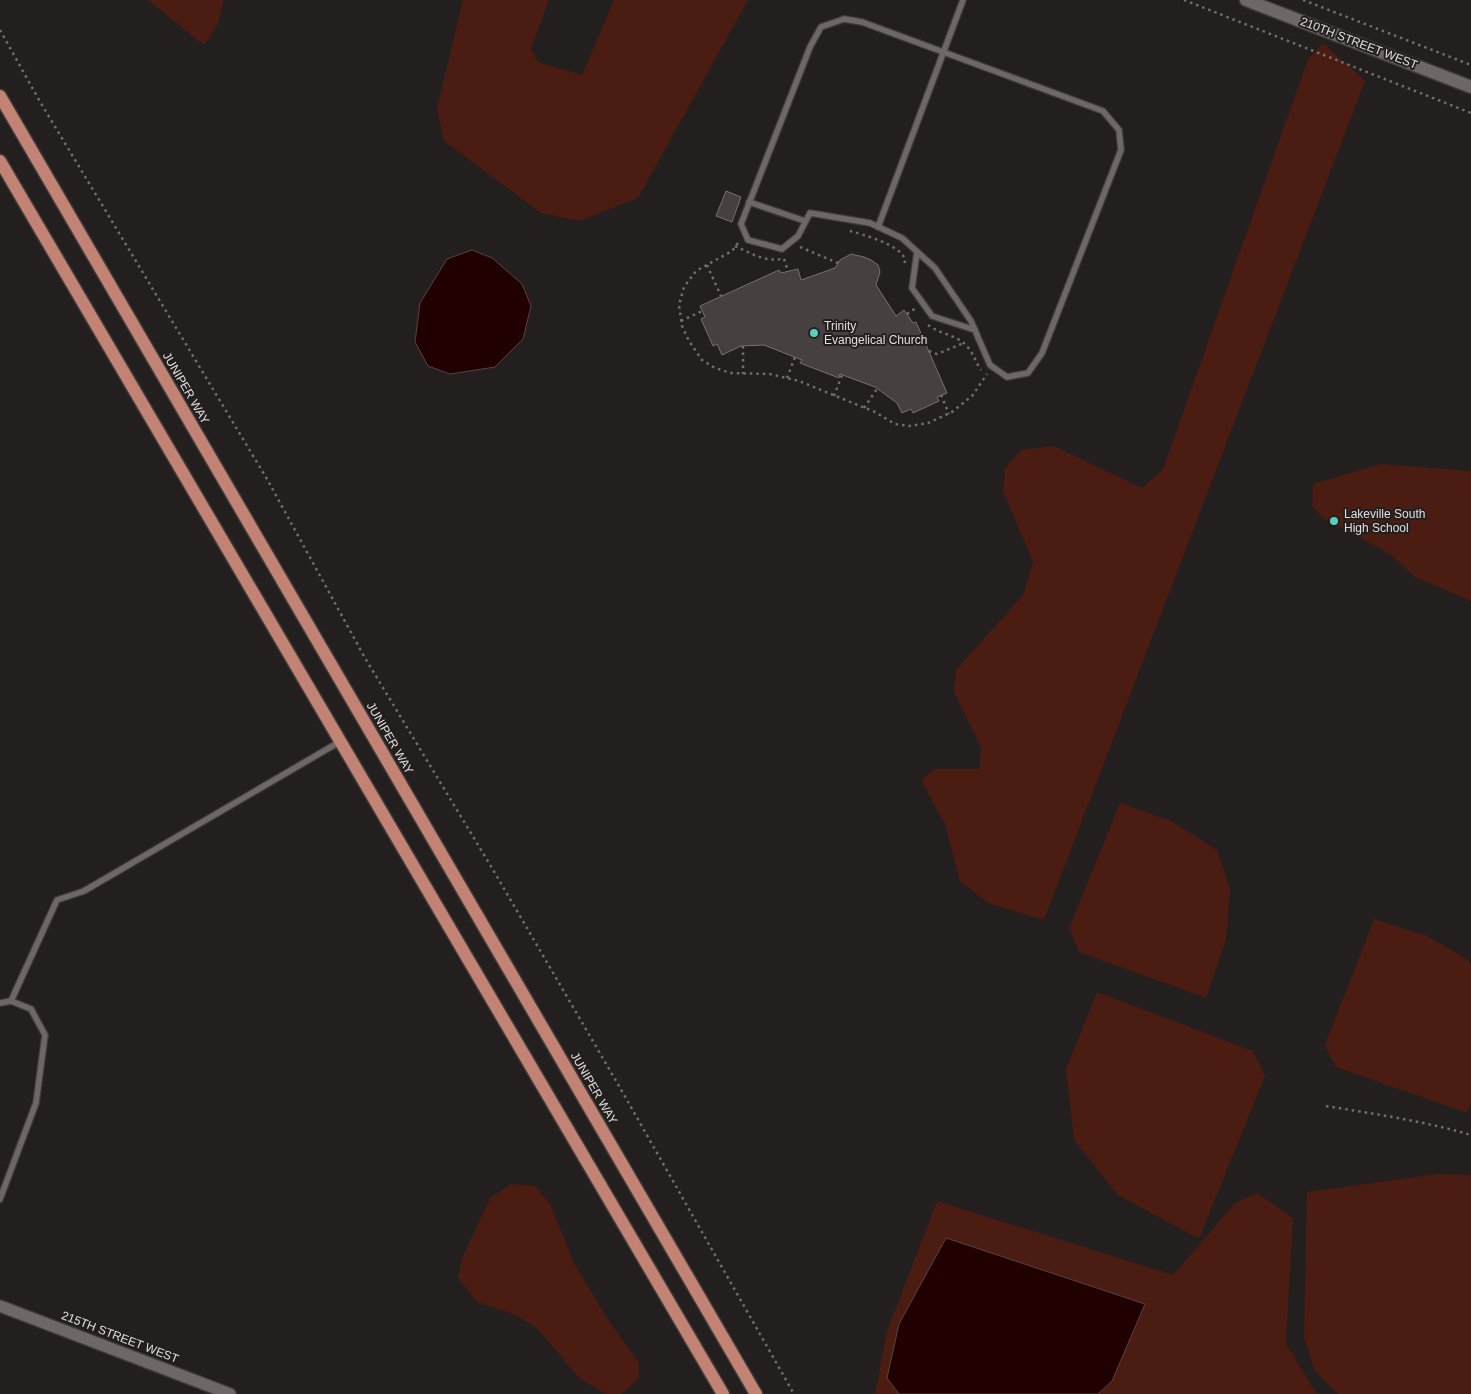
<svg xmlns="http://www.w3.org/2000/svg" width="1471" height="1394" viewBox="0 0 1471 1394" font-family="Arial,sans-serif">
<rect width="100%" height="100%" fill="#231f1e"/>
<!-- green -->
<g fill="#4b1c12">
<polygon points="148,0 224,0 218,24 204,45"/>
<polygon points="463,0 549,0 531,49 538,62 582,75 614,0 748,0 638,198 579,221 541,213 444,141 437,108"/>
<polygon points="1323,43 1365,81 1044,920 988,903 960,881 945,824 921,780 935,769 979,769 981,748 954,692 956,670 1023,595 1033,562 1003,491 1005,468 1021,450 1054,446 1142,488 1163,469 1308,59"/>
<polygon points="1381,464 1471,471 1471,601 1415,577 1389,553 1324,519 1312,506 1313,484"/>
<polygon points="1120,803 1171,821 1217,850 1230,889 1226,940 1206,998 1079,952 1069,928"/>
<polygon points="1374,919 1427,936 1467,959 1471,965 1471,1103 1467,1113 1336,1067 1325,1045"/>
<polygon points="1097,992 1253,1051 1265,1076 1199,1239 1118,1195 1074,1140 1066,1069"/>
<polygon points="1438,1174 1471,1175 1471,1394 1338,1394 1315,1371 1304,1337 1307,1192"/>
<polygon points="511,1184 535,1186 550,1204 574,1263 608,1320 639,1363 639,1379 621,1394 606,1394 579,1378 538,1329 516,1315 477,1302 458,1278 463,1256 490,1198"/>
<polygon points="1257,1193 1293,1218 1286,1344 1317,1394 1098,1394 1112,1381 887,1378 899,1394 875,1394 887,1331 937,1201 1173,1275 1235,1203"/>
</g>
<!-- water -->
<g fill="#200000" stroke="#5a4242">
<polygon points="472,250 492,258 522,284 531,306 523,339 495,367 450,374 428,366 415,342 420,303 447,259"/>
<polygon points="946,1238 1145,1304 1112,1381 1098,1394 899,1394 887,1378 899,1324"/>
</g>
<!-- building -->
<g fill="#464140" stroke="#76706f">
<polygon points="726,191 741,197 732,222 716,216"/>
<polygon points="851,254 864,257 871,260 878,265 880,272 876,285 896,316 904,310 913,323 916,322 947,393 937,397 939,401 913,413 911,409 902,413 897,403 875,387 840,374 839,378 800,363 802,360 764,345 741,346 722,355 717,344 713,346 701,319 705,317 700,306 779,270 781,273 798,269 801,280 835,268 840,260"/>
</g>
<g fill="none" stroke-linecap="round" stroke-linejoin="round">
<defs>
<g id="service">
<polygon points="844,19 862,22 1103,111 1119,130 1121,150 1042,353 1028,373 1007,377 990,365 971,321 935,268 902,238 870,223 810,213 798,236 782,249 748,240 741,224 810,47 821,27"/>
<polyline points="749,202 805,221"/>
<polyline points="878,227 963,0"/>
<polyline points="917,252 912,288 932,316 975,330"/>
<polyline points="0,1003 11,1001"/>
<polyline points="0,1199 36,1103 45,1035 31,1009 11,1001 57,900 84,891 341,741"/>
</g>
<polyline id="minor" points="0,1306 230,1394"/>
<polyline id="tertiary" points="1246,0 1471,87"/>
<g id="primary">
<polyline points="0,96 756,1394"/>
<polyline points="0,161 723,1394"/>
</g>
</defs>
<!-- service casing -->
<use href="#service" stroke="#403c3b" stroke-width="8"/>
<!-- minor casing -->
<use href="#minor" stroke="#403c3b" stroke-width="14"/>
<!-- tertiary casing -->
<use href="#tertiary" stroke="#403c3b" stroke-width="15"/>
<!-- primary casing -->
<use href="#primary" stroke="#403c3b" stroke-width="15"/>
<!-- path -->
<g stroke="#726e6e" stroke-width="2.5" stroke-dasharray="2.5 4" stroke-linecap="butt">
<polyline points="1184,0 1471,113"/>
<polyline points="1303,0 1471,65"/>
<polyline points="0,30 39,100 267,479 365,658 492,868 619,1086 794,1394"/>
<path d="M 850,231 C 865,235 888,242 900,252 C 904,255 904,258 905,263"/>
<polyline points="738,243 732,251 696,271 684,287 679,305 682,326 689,341 702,360 715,368 731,373 770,374 799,381 875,412 895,424 910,426 928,423 952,412 972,396 987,374"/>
<path d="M 735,246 C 750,253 765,262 781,259"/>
<polyline points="800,247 838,263"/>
<polyline points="784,259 788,271"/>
<polyline points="707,265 721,296"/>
<polyline points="907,314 916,308"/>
<polyline points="681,321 702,311"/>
<path d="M 928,325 C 941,335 960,335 969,349 C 974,355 976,363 981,370"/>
<polyline points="743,346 743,374"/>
<polyline points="929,351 937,354 964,343"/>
<polyline points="787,378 795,357"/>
<polyline points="941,395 949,414"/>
<polyline points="834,396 842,375"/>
<polyline points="864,408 877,389"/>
<path d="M 1326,1106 C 1375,1114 1424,1121 1471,1135"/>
</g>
<!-- service -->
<use href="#service" stroke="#6d6766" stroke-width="5.5"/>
<!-- minor -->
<use href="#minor" stroke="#6d6766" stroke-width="11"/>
<!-- tertiary -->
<use href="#tertiary" stroke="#6d6766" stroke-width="12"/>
<!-- primary -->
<use href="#primary" stroke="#c28374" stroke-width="12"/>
</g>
<!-- markers -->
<g fill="#58cebf" stroke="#231f1e" stroke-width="2">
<circle cx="814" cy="333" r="5"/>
<circle cx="1334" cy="521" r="5"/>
</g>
<g text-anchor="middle" stroke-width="4" stroke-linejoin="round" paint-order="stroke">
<!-- street labels -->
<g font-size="12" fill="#e0dcdc" stroke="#231f1e">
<text transform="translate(1359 43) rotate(21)" y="4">210TH STREET WEST</text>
<text transform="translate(186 388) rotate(60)" y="4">JUNIPER WAY</text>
<text transform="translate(390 738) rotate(60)" y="4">JUNIPER WAY</text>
<text transform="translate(594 1088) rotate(60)" y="4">JUNIPER WAY</text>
<text transform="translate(120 1337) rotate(21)" y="4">215TH STREET WEST</text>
</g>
<!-- poi labels -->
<g font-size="12" fill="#e0dcdc" stroke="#231f1e" text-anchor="start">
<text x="824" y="330">Trinity<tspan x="824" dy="14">Evangelical Church</tspan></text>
<text x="1344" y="518">Lakeville South<tspan x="1344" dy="14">High School</tspan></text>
</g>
</g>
</svg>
